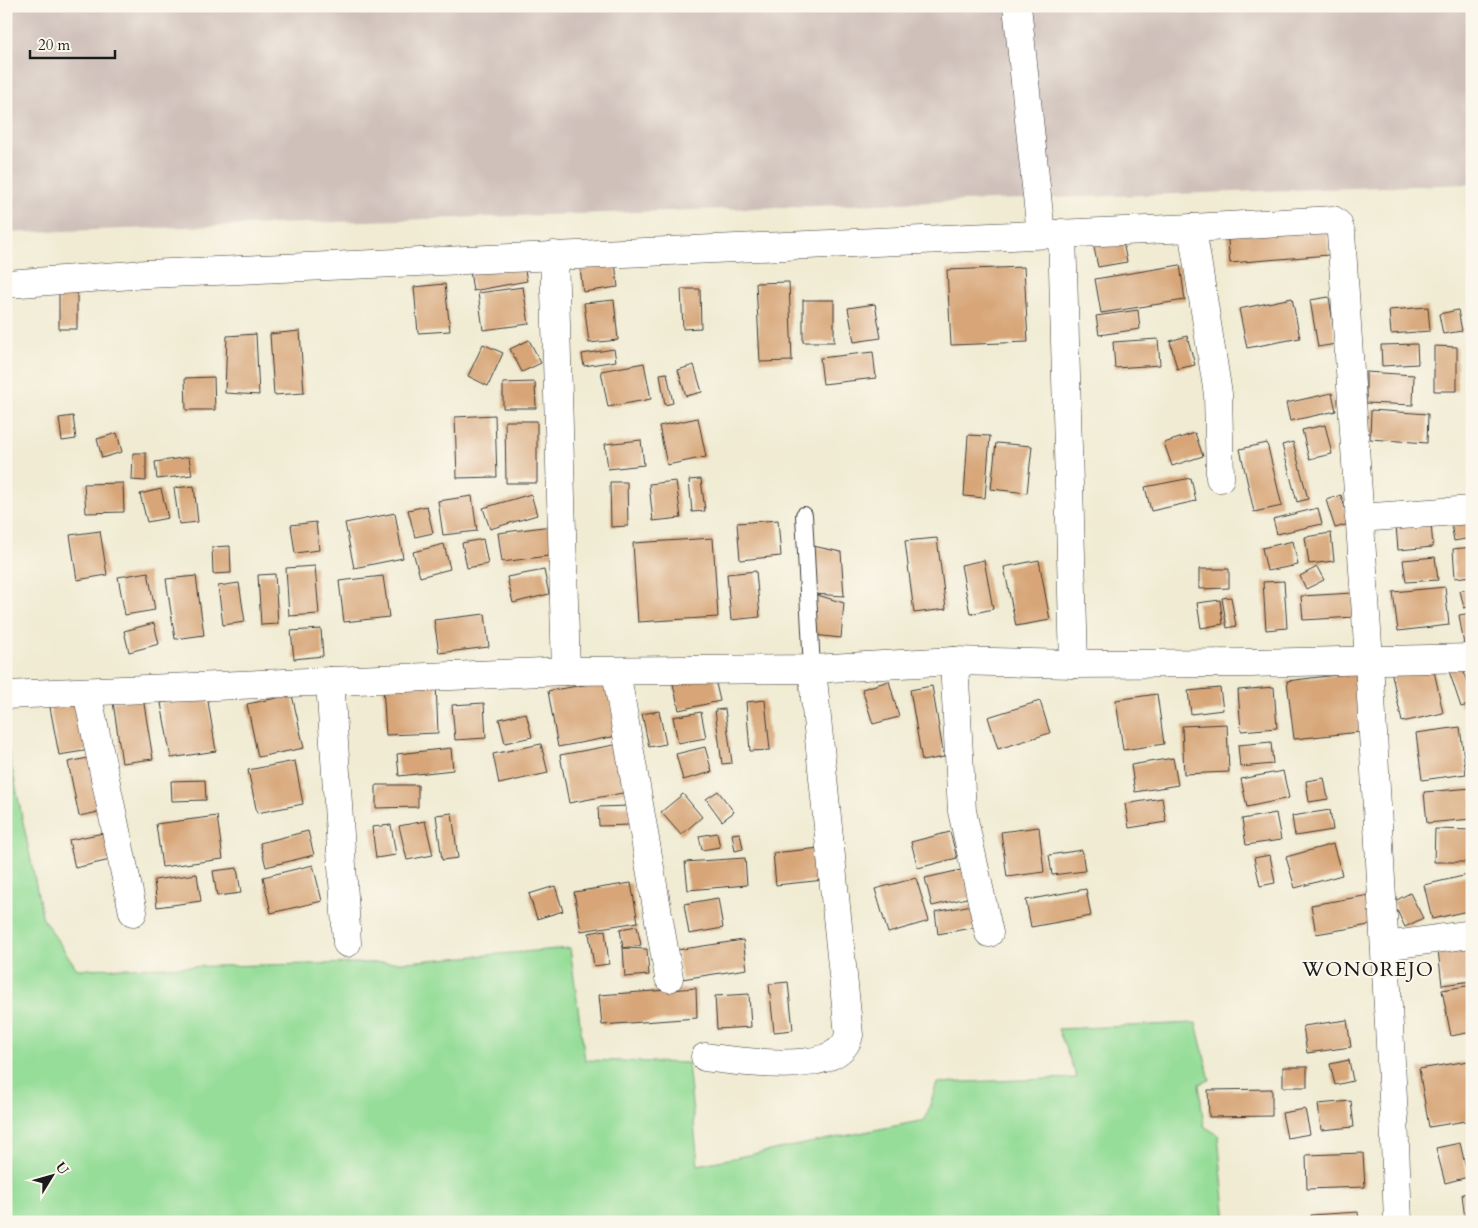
<svg xmlns="http://www.w3.org/2000/svg" width="1478" height="1228" viewBox="0 0 1478 1228" font-family="Cardo,serif">
<rect width="100%" height="100%" fill="#fbf7ec"/>
<filter id="ink" filterUnits="userSpaceOnUse"><feTurbulence type="fractalNoise" baseFrequency=".02" numOctaves="2"/><feDisplacementMap in="SourceGraphic" scale="10" xChannelSelector="R" yChannelSelector="G"/><feConvolveMatrix kernelMatrix="1 2 1 2 8 2 1 2 1" color-interpolation-filters="sRGB"/></filter>
<filter id="wash" filterUnits="userSpaceOnUse"><feTurbulence type="fractalNoise" baseFrequency=".0096" numOctaves="4" result="noise"/><feDisplacementMap in="SourceGraphic" scale="20" xChannelSelector="R" yChannelSelector="G"/><feGaussianBlur stdDeviation="1.12" result="paint"/><feColorMatrix in="noise" values="0 0 0 0 0 0 0 0 0 0 0 0 0 0 0 0 0 1.4 0 .05"/><feComposite in="paint" operator="in"/></filter>
<g filter="url(#wash)">
<rect width="100%" height="100%" fill="#f0ebd2"/>
<!-- industrial -->
<polygon fill="#cfc0ba" points="6,6 1472,6 1472,184 6,233"/>
<!-- green -->
<polygon fill="#95dd98" stroke="#587c5a" points="6,739 43,919 77,969 406,962 570,948 585,1060 688,1063 698,1165 925,1120 937,1083 1077,1078 1058,1029 1196,1023 1210,1080 1199,1084 1204,1126 1218,1135 1226,1222 6,1222"/>
<g id="blocks">
<!-- building -->
<g fill="#d7a577">
<polygon points="1326,222 1329,255 1230,263 1227,230"/>
<polygon points="1121,232 1127,262 1098,267 1092,238"/>
<polygon points="614,255 618,287 583,292 579,260"/>
<polygon points="523,261 527,281 473,291 470,271"/>
<polygon points="1180,265 1185,300 1101,313 1095,279"/>
<polygon points="1024,267 1028,342 951,345 947,270"/>
<polygon points="789,282 792,361 760,362 756,283"/>
<rect x="59" y="283" width="18" height="46"/>
<polygon points="445,284 450,331 418,333 414,287"/>
<polygon points="523,287 529,324 483,330 478,293"/>
<polygon points="681,289 700,289 701,328 683,329"/>
<polygon points="1329,297 1336,344 1318,347 1310,300"/>
<polygon points="1292,298 1300,338 1247,348 1239,309"/>
<polygon points="614,300 618,340 589,343 584,303"/>
<rect x="803" y="300" width="31" height="42"/>
<polygon points="875,304 881,338 854,342 848,308"/>
<polygon points="1428,307 1430,331 1391,334 1389,310"/>
<polygon points="1138,310 1140,329 1099,335 1096,316"/>
<polygon points="1458,310 1462,331 1443,334 1439,314"/>
<polygon points="300,331 304,393 274,395 270,334"/>
<polygon points="256,334 259,395 225,393 227,336"/>
<polygon points="1187,336 1195,365 1177,369 1170,341"/>
<polygon points="1158,339 1160,365 1115,368 1113,342"/>
<polygon points="529,340 541,363 522,372 510,349"/>
<polygon points="483,344 503,353 488,386 468,376"/>
<polygon points="1417,344 1418,364 1382,366 1381,345"/>
<polygon points="1434,346 1457,347 1457,391 1434,391"/>
<polygon points="614,349 616,361 584,366 582,354"/>
<polygon points="873,352 876,378 823,384 820,358"/>
<polygon points="644,363 651,399 608,407 601,371"/>
<polygon points="694,365 702,392 686,396 678,370"/>
<polygon points="1366,372 1414,375 1413,405 1366,403"/>
<polygon points="667,373 673,403 665,405 660,374"/>
<polygon points="214,377 215,410 186,410 185,378"/>
<polygon points="535,382 536,408 503,408 503,383"/>
<polygon points="1332,393 1336,411 1290,421 1286,403"/>
<polygon points="1371,410 1428,414 1427,443 1370,439"/>
<polygon points="495,415 497,477 457,478 455,417"/>
<polygon points="73,416 76,439 62,441 59,418"/>
<polygon points="698,418 706,457 667,465 659,426"/>
<polygon points="505,421 537,421 537,483 506,483"/>
<polygon points="1325,425 1332,454 1309,459 1302,430"/>
<polygon points="117,433 122,452 102,458 97,439"/>
<polygon points="1195,433 1203,456 1172,466 1164,443"/>
<polygon points="968,435 990,436 985,498 964,496"/>
<polygon points="641,440 644,465 608,469 605,444"/>
<polygon points="1293,442 1308,499 1297,502 1282,445"/>
<polygon points="996,443 1032,446 1027,493 991,489"/>
<polygon points="1267,443 1282,506 1254,512 1240,449"/>
<polygon points="133,453 146,453 146,481 132,480"/>
<polygon points="189,457 192,475 157,479 155,462"/>
<polygon points="1191,478 1196,501 1151,511 1145,487"/>
<polygon points="701,479 705,511 692,512 689,480"/>
<polygon points="676,481 681,518 653,521 649,484"/>
<polygon points="610,482 627,482 628,526 611,527"/>
<polygon points="123,483 124,512 86,513 84,484"/>
<polygon points="194,486 198,522 179,524 174,488"/>
<polygon points="161,489 168,518 147,522 140,494"/>
<polygon points="531,494 537,515 490,529 483,508"/>
<polygon points="1341,495 1350,524 1335,528 1326,500"/>
<polygon points="472,496 477,531 443,535 438,501"/>
<polygon points="427,506 433,533 415,537 408,510"/>
<polygon points="1318,508 1322,524 1277,534 1273,519"/>
<polygon points="395,513 403,558 354,568 345,523"/>
<polygon points="1472,515 1472,538 1454,541 1450,518"/>
<polygon points="778,520 781,556 740,560 737,523"/>
<polygon points="316,522 319,550 295,553 291,525"/>
<polygon points="1431,523 1433,547 1398,550 1396,526"/>
<polygon points="551,526 556,555 502,562 498,533"/>
<polygon points="100,531 107,575 77,580 70,535"/>
<polygon points="1331,533 1334,561 1309,564 1305,537"/>
<polygon points="713,538 718,617 638,622 633,543"/>
<polygon points="937,538 946,609 914,613 905,541"/>
<polygon points="483,539 488,564 467,568 462,543"/>
<polygon points="1293,541 1298,565 1267,571 1262,548"/>
<polygon points="444,544 450,569 420,577 413,552"/>
<polygon points="230,546 231,573 213,574 212,547"/>
<polygon points="813,546 841,552 844,596 814,594"/>
<polygon points="1472,547 1472,576 1455,578 1453,549"/>
<polygon points="1435,557 1438,580 1406,582 1403,560"/>
<polygon points="984,560 993,609 970,614 961,565"/>
<polygon points="1039,560 1050,620 1016,626 1004,567"/>
<polygon points="315,566 319,614 289,616 286,568"/>
<polygon points="1317,567 1324,580 1306,589 1300,576"/>
<polygon points="1199,569 1229,569 1229,588 1199,589"/>
<polygon points="544,570 549,594 513,603 507,577"/>
<polygon points="756,571 760,617 731,620 727,574"/>
<polygon points="148,572 155,610 125,615 118,577"/>
<polygon points="275,574 278,624 261,625 258,575"/>
<polygon points="196,576 204,635 175,639 166,579"/>
<polygon points="383,576 389,617 344,622 339,581"/>
<polygon points="1284,581 1287,628 1266,630 1263,582"/>
<polygon points="239,583 245,622 223,625 218,586"/>
<polygon points="1445,587 1449,625 1398,631 1393,592"/>
<polygon points="1472,588 1472,606 1464,608 1460,591"/>
<polygon points="1353,593 1355,617 1303,620 1301,596"/>
<polygon points="814,594 844,603 841,638 813,635"/>
<polygon points="1231,597 1236,626 1227,628 1222,598"/>
<polygon points="1220,600 1223,624 1201,628 1197,603"/>
<polygon points="1472,613 1472,644 1464,645 1459,615"/>
<polygon points="485,614 489,647 439,653 434,620"/>
<polygon points="154,623 159,644 129,652 124,631"/>
<polygon points="321,629 323,656 294,659 291,631"/>
<polygon points="1432,661 1443,713 1402,722 1391,670"/>
<polygon points="1461,664 1472,696 1472,704 1461,707 1448,668"/>
<polygon points="1361,672 1369,731 1294,739 1287,681"/>
<polygon points="714,675 720,701 679,710 673,684"/>
<polygon points="607,681 617,736 558,747 548,691"/>
<polygon points="889,681 899,717 873,724 862,689"/>
<polygon points="436,683 438,733 386,735 383,686"/>
<polygon points="932,686 944,757 922,761 910,690"/>
<polygon points="1274,687 1277,728 1241,731 1238,690"/>
<polygon points="1220,688 1223,710 1191,714 1188,691"/>
<polygon points="1157,694 1164,744 1123,750 1116,700"/>
<polygon points="207,695 216,751 171,758 161,703"/>
<polygon points="292,695 304,748 258,757 247,704"/>
<polygon points="80,697 90,750 59,755 49,702"/>
<polygon points="143,698 153,759 122,763 113,702"/>
<polygon points="765,700 770,750 750,751 746,702"/>
<polygon points="1040,701 1050,733 998,749 988,717"/>
<polygon points="484,703 486,738 455,740 452,705"/>
<polygon points="725,709 732,763 722,764 715,710"/>
<polygon points="659,711 666,744 649,747 642,714"/>
<polygon points="701,712 706,738 678,743 673,717"/>
<polygon points="526,713 532,737 505,743 499,719"/>
<polygon points="1227,724 1229,772 1184,774 1182,726"/>
<polygon points="1460,727 1466,774 1422,780 1416,733"/>
<polygon points="1271,742 1273,764 1240,767 1238,745"/>
<polygon points="625,743 633,791 569,803 560,755"/>
<polygon points="541,744 548,773 499,784 493,754"/>
<polygon points="705,747 712,772 683,780 676,754"/>
<polygon points="451,748 453,770 399,776 397,754"/>
<polygon points="93,757 104,811 79,816 68,762"/>
<polygon points="1173,758 1178,785 1135,792 1131,765"/>
<polygon points="295,761 303,804 257,813 248,770"/>
<polygon points="1283,771 1289,798 1247,807 1241,779"/>
<polygon points="1324,778 1328,799 1309,802 1306,781"/>
<polygon points="205,780 206,800 172,801 171,781"/>
<polygon points="376,785 418,785 418,807 376,808"/>
<polygon points="1472,788 1472,819 1427,823 1424,792"/>
<polygon points="718,791 734,812 722,821 706,799"/>
<polygon points="683,794 702,817 681,835 661,812"/>
<polygon points="1162,798 1166,822 1129,828 1125,804"/>
<polygon points="629,806 630,825 599,826 598,807"/>
<polygon points="1330,810 1333,830 1295,836 1292,816"/>
<polygon points="452,813 458,858 442,860 436,815"/>
<polygon points="1276,813 1281,840 1246,845 1242,819"/>
<polygon points="217,816 223,859 162,867 156,824"/>
<polygon points="425,821 433,855 407,860 399,826"/>
<polygon points="391,825 396,855 376,858 372,827"/>
<polygon points="1039,827 1044,872 1007,877 1001,832"/>
<polygon points="1435,829 1472,830 1472,862 1434,862"/>
<polygon points="113,831 119,858 75,868 69,840"/>
<polygon points="308,831 314,855 266,867 260,843"/>
<polygon points="950,832 957,858 918,868 911,842"/>
<polygon points="717,833 720,847 702,850 699,836"/>
<polygon points="740,833 743,849 735,851 732,834"/>
<polygon points="1333,844 1342,875 1295,888 1286,857"/>
<polygon points="820,848 824,880 776,885 773,853"/>
<polygon points="1082,850 1085,871 1052,875 1049,855"/>
<polygon points="1270,855 1275,883 1260,886 1254,858"/>
<polygon points="745,858 747,885 688,890 685,862"/>
<polygon points="313,865 322,901 271,913 263,877"/>
<polygon points="237,868 241,893 217,896 213,871"/>
<polygon points="965,869 971,897 932,906 925,878"/>
<polygon points="197,874 201,901 157,907 154,880"/>
<polygon points="1472,874 1472,910 1432,919 1424,885"/>
<polygon points="916,878 929,921 888,933 875,889"/>
<polygon points="631,883 638,922 581,931 574,892"/>
<polygon points="555,886 563,911 537,919 529,894"/>
<polygon points="1086,889 1091,916 1031,927 1026,900"/>
<polygon points="1410,893 1423,918 1405,927 1393,902"/>
<polygon points="1370,895 1375,924 1316,934 1311,905"/>
<polygon points="718,898 723,928 689,934 684,904"/>
<polygon points="972,905 977,927 938,934 935,912"/>
<polygon points="637,926 641,945 623,948 647,949 649,975 625,977 623,948 620,929"/>
<polygon points="605,930 609,964 594,966 589,933"/>
<polygon points="1472,937 1472,981 1442,985 1437,941"/>
<polygon points="743,940 747,969 682,979 677,950"/>
<polygon points="788,982 793,1030 774,1032 769,984"/>
<polygon points="1472,985 1472,1032 1451,1036 1442,990"/>
<polygon points="696,988 697,1018 602,1025 599,995"/>
<polygon points="749,994 751,1027 717,1029 715,996"/>
<polygon points="1347,1020 1351,1047 1307,1053 1303,1026"/>
<polygon points="1349,1060 1353,1081 1335,1085 1330,1064"/>
<polygon points="1469,1061 1472,1078 1472,1120 1429,1127 1419,1069"/>
<rect x="1283" y="1067" width="24" height="20"/>
<polygon points="1272,1089 1272,1116 1209,1117 1208,1090"/>
<polygon points="1351,1101 1354,1127 1321,1130 1318,1104"/>
<polygon points="1305,1109 1310,1134 1287,1138 1282,1113"/>
<polygon points="1460,1143 1468,1177 1445,1183 1436,1148"/>
<polygon points="1363,1153 1365,1187 1307,1189 1306,1155"/>
<polygon points="1472,1193 1472,1219 1465,1220 1462,1194"/>
<polygon points="1358,1212 1359,1222 1311,1222 1311,1215"/>
</g>
</g>
</g>
<g filter="url(#ink)">
<use href="#blocks" fill-opacity="0" stroke="#3c3b37" stroke-width="1"/>
<g fill="none" stroke-linecap="round" stroke-linejoin="round">
<defs>
<polyline id="lane" points="804,515 812,669"/>
<g id="street">
<polyline points="1017,6 1041,234"/>
<polyline points="1192,228 1218,394 1220,478"/>
<polyline points="1062,233 1074,664"/>
<polyline points="554,255 566,671"/>
<polyline points="6,284 147,274 1192,228 1333,220 1338,224 1341,233 1369,661 1394,1117 1398,1222"/>
<polyline points="1359,518 1472,510"/>
<polyline points="954,661 962,811 989,933"/>
<polyline points="616,671 669,978"/>
<polyline points="330,681 347,943"/>
<polyline points="87,692 133,912"/>
<polyline points="6,695 566,671 812,669 954,661 1074,664 1250,663 1472,658"/>
<polyline points="1385,946 1472,934"/>
<path d="M 705,1057 C 737,1061 839,1078 849,1035 L 812,669"/>
</g>
</defs>
<!-- lane casing -->
<use href="#lane" stroke="#3c3b37" stroke-width="18"/>
<!-- street casing -->
<use href="#street" stroke="#3c3b37" stroke-width="29"/>
<!-- lane -->
<use href="#lane" stroke="#fff" stroke-width="16"/>
<!-- street -->
<use href="#street" stroke="#fff" stroke-width="28"/>
</g>
</g>
<g text-anchor="middle" stroke-width="4" stroke-linejoin="round" paint-order="stroke">
<!-- quarter labels -->
<g font-size="20" letter-spacing="1" fill="#1c1c1c" stroke="#fbf7ec">
<text x="1368" y="976">WONOREJO</text>
</g>
</g>
<!-- margin -->
<rect width="1478" height="1228" fill="none" stroke="#fbf7ec" stroke-width="25"/>
<!-- north arrow -->
<g transform="translate(52 1176) rotate(53)" stroke="#fbf7ec" stroke-width="4" paint-order="stroke">
<path d="M0-4L9 19L0 12L-9 19Z" fill="#1c1c1c"/>
<text y="-8" font-size="14" font-weight="bold" text-anchor="middle" fill="#1c1c1c">U</text>
</g>
<!-- scale -->
<path d="M30 50v8h85v-8" fill="none" stroke="#1c1c1c" stroke-width="2.5"/>
<text x="38" y="50" font-size="15" fill="#1c1c1c" stroke="#fbf7ec" stroke-width="4" paint-order="stroke">20 m</text>
</svg>
